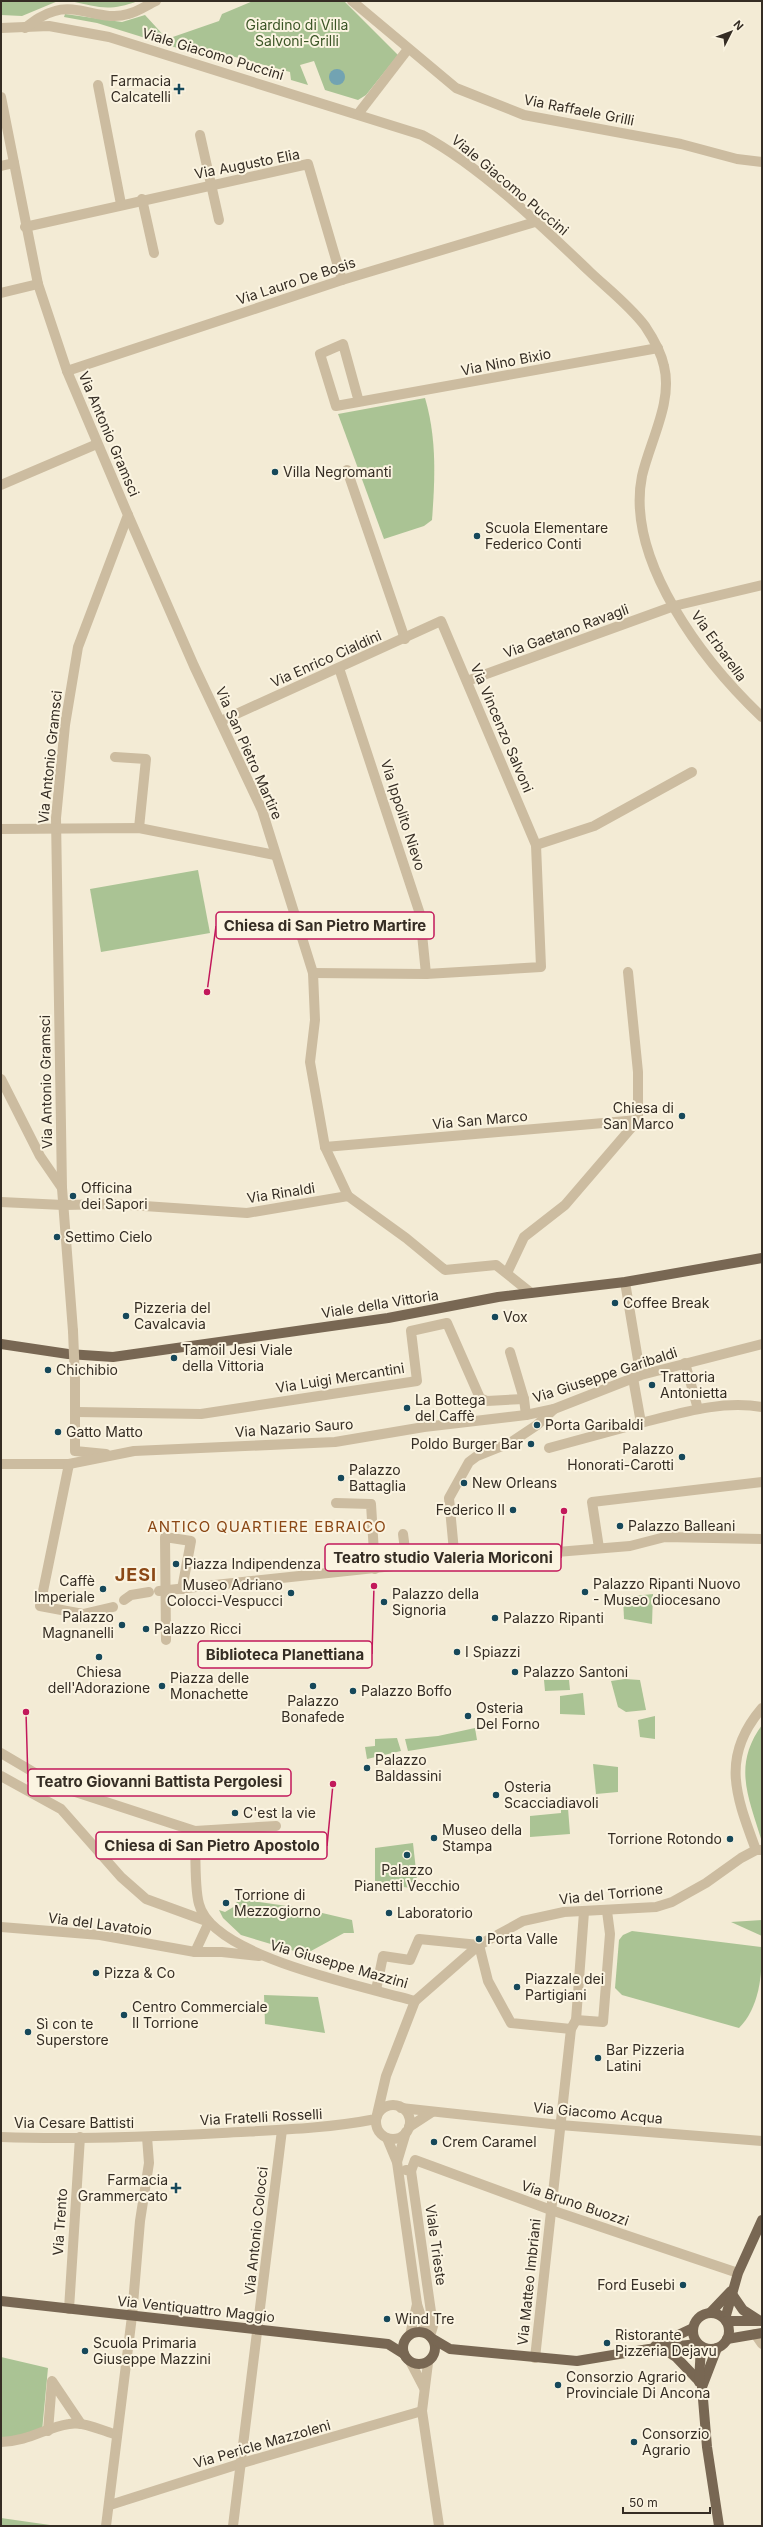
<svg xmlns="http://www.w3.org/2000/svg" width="763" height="2527" viewBox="0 0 763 2527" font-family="Inter,sans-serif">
<rect width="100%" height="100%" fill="#f3ebd5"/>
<!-- green -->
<g fill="#aac394">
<polygon points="1,1 58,1 22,16 1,15"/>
<path d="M 70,1 L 138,1 C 108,12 99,7 70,1 Z"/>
<polygon points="253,1 344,1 398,55 366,95 358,100 325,90 314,61 300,65 308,85 291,80 290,72 206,49 200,55 97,23 64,17 65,14 122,22 145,15 167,39 219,21 222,14"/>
<path d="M 425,398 C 437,439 435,479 432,520 L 424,526 L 384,539 L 338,414 Z"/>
<polygon points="198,870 210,933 101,952 90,889"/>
<polygon points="653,1594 652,1624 624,1619 623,1597"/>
<polygon points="625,1679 640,1680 646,1710 626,1712 618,1707 611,1681"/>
<polygon points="544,1680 569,1680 570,1690 545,1691"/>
<polygon points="583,1693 585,1715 560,1714 560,1696"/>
<polygon points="655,1716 655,1739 640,1737 638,1720"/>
<path d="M 762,1725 L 762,1842 C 749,1798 732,1766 762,1725 Z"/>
<polygon points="475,1728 477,1740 408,1751 405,1739 438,1736"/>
<polygon points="397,1738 401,1751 367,1759 365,1747 375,1746 375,1739"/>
<polygon points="593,1764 618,1767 618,1792 596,1794"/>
<polygon points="568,1808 570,1834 530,1837 530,1816 561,1813 561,1809"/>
<polygon points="413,1843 418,1889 375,1883 375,1848"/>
<polygon points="238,1899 301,1908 352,1920 354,1933 344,1933 311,1951 301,1953 241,1935 223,1918 219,1910 225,1912 235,1906"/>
<polygon points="762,1920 762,1936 731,1922"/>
<path d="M 632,1931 L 761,1947 C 763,1974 759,2008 739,2028 L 622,1995 L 615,1988 L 619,1940 L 623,1935 Z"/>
<polygon points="264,1995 318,1997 325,2033 265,2024"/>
<polygon points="1,2357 48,2368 42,2431 1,2439"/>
<polygon points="1,2518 50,2525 1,2526"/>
</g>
<!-- water -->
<circle fill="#72a3b2" cx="337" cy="77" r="8"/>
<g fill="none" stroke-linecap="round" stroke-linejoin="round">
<!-- minor -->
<g stroke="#ccbca0" stroke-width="10">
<polyline points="352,1 456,88 524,115 681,144 737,159 762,162"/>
<path d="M 1,28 L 49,26 L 109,37 L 422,135 C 480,166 542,226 590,272 C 608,289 630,306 645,326 C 653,338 661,352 664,366 C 673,402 650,441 642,476 C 625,561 705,663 762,717"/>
<path d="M 25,28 C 34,21 43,14 55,11 C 78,4 104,22 128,14 C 138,12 147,5 156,1"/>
<polyline points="98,85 121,204"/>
<polyline points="1,97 38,284 67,371 128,515 78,647 65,725 56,818 62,1188 73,1331"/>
<polyline points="358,114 408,49"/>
<polyline points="200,135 219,220"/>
<polyline points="1,166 14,163"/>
<polyline points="142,199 154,253"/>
<polyline points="25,227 308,164 342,280"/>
<polyline points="1,293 38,284"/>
<polyline points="67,371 342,280 535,222"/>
<polyline points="359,402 343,344 320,354 336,406 658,348"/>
<polyline points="347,470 405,639"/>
<polyline points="1,485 97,444"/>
<polyline points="128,515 194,666 262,810 313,973 315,1020 310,1062 325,1147 348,1196"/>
<polyline points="339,668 420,914 426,974"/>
<polyline points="467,681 674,606 762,585"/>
<polyline points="221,721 441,621 536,845 541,967 426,974 313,973"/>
<polyline points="115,757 146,759 139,828"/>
<polyline points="1,829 139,828 275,855"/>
<polyline points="536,845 594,826 692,772"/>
<polyline points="1,1079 40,1156 62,1188"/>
<polyline points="325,1147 638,1120"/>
<polyline points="1,1202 63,1205 115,1204 247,1213 348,1196 406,1238 445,1270 496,1265 531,1293"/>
<polyline points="507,1273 524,1237 565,1205 638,1120 638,1072 628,972"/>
<polyline points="625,1282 639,1366"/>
<polyline points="510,1352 524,1399 526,1415"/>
<polyline points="685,1363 698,1409"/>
<polyline points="75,1379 75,1451 106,1454"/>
<polyline points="77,1412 201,1414 417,1381 411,1331 447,1323 480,1398 487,1401 524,1399"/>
<path d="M 641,1423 C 681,1413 721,1400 762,1407"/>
<polyline points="549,1448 641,1423 633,1378"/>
<polyline points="1,1464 69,1464 134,1451 335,1442 424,1427 526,1415 554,1409 641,1375 762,1344"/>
<polyline points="69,1464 40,1606 83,1614 113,1607"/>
<polyline points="336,1503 371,1504 375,1569"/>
<polyline points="403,1534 407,1565"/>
<polyline points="599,1548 592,1502 762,1482"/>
<polyline points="455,1562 449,1498 469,1462 477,1456 510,1443 537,1425 554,1409"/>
<polyline points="159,1591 412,1564 630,1546 665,1537 762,1539"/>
<polyline points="124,1600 131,1595 149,1592"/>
<polyline points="166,1640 165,1537 191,1541 182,1589"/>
<polyline points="1,1753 57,1786 195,1831 276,1826"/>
<polyline points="1,1776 61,1809 121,1877 146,1899 209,1922 195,1952"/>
<path d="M 195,1831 C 196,1850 194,1887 199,1904 C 212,1957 367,1987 415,2001"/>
<path d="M 756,1850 C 736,1796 720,1757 762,1708"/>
<polyline points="1,1927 100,1935 195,1952 222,1952 259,1956"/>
<polyline points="479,1945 488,1981 511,2023 571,2029"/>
<polyline points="376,1990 383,1956 410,1960 419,1939 479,1945"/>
<polyline points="576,2020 603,2022 610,1934 607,1911"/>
<circle cx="393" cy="2122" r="17"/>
<polyline points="401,2108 560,2125 762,2141"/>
<polyline points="409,2127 432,2112"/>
<path d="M 1,2137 C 75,2140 149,2137 222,2133 C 274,2130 325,2129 376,2119 L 386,2076 L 415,2001 L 479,1945 L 523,1921 L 564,1912 L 656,1907 L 672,1902 L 706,1883 L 741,1858 L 756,1850 L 762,1850"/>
<polyline points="387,2138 397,2162 417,2304 426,2333"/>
<polyline points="397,2162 406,2132"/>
<polyline points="406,2170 411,2171 433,2326 430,2336"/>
<polyline points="411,2171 415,2160 551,2210 738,2273"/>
<polyline points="69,2309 80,2137"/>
<polyline points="755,2334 762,2344"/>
<polyline points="410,2335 417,2304"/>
<polyline points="535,2358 571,2029 576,2020 584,1912"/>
<polyline points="411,2363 424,2388"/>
<polyline points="428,2363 422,2411 439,2526"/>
<polyline points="48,2431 52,2381 81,2424"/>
<path d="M 1,2442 C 30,2441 44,2428 69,2424 C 84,2421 103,2431 117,2435"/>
<polyline points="110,2505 239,2464 422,2411"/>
<polyline points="106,2526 132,2316 140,2221 149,2163 147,2137"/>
<polyline points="233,2526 282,2130"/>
</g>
<!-- major -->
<g stroke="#786753" stroke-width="10">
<polyline points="1,1344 68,1354 113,1357 388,1318 498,1297 625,1282 762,1258"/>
<polyline points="732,2294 743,2310 760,2321"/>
<polyline points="1,2301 388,2344 404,2354"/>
<circle cx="711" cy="2331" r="18"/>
<polyline points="710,2313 731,2291"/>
<polyline points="725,2319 738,2273 762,2220"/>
<polyline points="726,2321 758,2321"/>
<circle cx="419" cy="2348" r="16"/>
<polyline points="433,2339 450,2349 577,2361 649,2349 698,2344"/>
<polyline points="727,2339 762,2333"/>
<polyline points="655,2346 693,2328"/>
<polyline points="662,2348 676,2357 697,2379"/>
<polyline points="717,2348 702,2387 707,2447 719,2526"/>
<polyline points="699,2382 701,2346"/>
</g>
<!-- minor-bridge -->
<polyline stroke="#ccbca0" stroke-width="10" points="73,1331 75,1379"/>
</g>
<!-- markers -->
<g fill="#16485a" stroke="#fbf4e1" stroke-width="1.5">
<path d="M177 83h4v4h4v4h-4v4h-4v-4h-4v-4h4z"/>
<circle cx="275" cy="472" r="4"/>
<circle cx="477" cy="536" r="4"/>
<circle cx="682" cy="1116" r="4"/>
<circle cx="73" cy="1196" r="4"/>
<circle cx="57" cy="1237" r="4"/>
<circle cx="615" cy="1303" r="4"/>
<circle cx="126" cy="1316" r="4"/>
<circle cx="495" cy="1317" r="4"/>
<circle cx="174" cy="1358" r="4"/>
<circle cx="48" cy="1370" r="4"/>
<circle cx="652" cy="1385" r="4"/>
<circle cx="407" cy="1408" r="4"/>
<circle cx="537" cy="1425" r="4"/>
<circle cx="58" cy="1432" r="4"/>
<circle cx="531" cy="1444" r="4"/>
<circle cx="682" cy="1457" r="4"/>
<circle cx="341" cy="1478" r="4"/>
<circle cx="464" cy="1483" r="4"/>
<circle cx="513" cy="1510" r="4"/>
<circle cx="620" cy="1526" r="4"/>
<circle cx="176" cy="1564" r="4"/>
<circle cx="103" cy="1589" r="4"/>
<circle cx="585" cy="1592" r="4"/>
<circle cx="291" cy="1593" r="4"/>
<circle cx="384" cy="1602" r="4"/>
<circle cx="495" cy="1618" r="4"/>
<circle cx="122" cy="1625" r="4"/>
<circle cx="146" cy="1629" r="4"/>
<circle cx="457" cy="1652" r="4"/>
<circle cx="99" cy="1657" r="4"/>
<circle cx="515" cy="1672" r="4"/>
<circle cx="162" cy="1686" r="4"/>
<circle cx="313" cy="1686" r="4"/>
<circle cx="353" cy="1691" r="4"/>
<circle cx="468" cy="1716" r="4"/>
<circle cx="367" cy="1768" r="4"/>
<circle cx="496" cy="1795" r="4"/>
<circle cx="235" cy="1813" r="4"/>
<circle cx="434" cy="1838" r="4"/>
<circle cx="730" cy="1839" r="4"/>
<circle cx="407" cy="1855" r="4"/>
<circle cx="226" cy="1903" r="4"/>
<circle cx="389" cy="1913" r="4"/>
<circle cx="479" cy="1939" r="4"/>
<circle cx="96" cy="1973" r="4"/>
<circle cx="517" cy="1987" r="4"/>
<circle cx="124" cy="2015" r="4"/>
<circle cx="28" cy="2032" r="4"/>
<circle cx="598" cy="2058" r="4"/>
<circle cx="434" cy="2142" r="4"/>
<path d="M174 2182h4v4h4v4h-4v4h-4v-4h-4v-4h4z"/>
<circle cx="683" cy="2285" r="4"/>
<circle cx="387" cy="2319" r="4"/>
<circle cx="607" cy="2343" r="4"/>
<circle cx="85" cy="2351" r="4"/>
<circle cx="558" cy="2385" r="4"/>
<circle cx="634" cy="2442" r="4"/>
</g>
<g text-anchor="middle" stroke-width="4" stroke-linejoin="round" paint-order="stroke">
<!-- park labels -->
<g font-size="14" fill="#3b5526" stroke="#fbf4e1">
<text x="297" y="30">Giardino di Villa<tspan x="297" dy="16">Salvoni-Grilli</tspan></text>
</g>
<!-- street labels -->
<g font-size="14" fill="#352d24" stroke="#fbf4e1">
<text transform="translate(213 54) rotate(17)" y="5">Viale Giacomo Puccini</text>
<text transform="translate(579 110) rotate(11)" y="5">Via Raffaele Grilli</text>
<text transform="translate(247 164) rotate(-11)" y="5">Via Augusto Elia</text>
<text transform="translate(510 185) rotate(40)" y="5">Viale Giacomo Puccini</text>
<text transform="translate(296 281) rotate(-18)" y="5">Via Lauro De Bosis</text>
<text transform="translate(506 362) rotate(-11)" y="5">Via Nino Bixio</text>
<text transform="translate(109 434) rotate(67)" y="5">Via Antonio Gramsci</text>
<text transform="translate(566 631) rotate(-20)" y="5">Via Gaetano Ravagli</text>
<text transform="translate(719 646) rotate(54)" y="5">Via Erbarella</text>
<text transform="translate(326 659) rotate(-24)" y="5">Via Enrico Cialdini</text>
<text transform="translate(502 728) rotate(67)" y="5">Via Vincenzo Salvoni</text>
<text transform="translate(249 753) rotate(66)" y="5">Via San Pietro Martire</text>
<text transform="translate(50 757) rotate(-84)" y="5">Via Antonio Gramsci</text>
<text transform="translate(403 815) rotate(72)" y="5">Via Ippolito Nievo</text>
<text transform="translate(46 1082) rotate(-91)" y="5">Via Antonio Gramsci</text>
<text transform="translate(480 1120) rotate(-5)" y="5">Via San Marco</text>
<text transform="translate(281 1193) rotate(-9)" y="5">Via Rinaldi</text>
<text transform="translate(380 1304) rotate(-9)" y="5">Viale della Vittoria</text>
<text transform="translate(605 1375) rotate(-18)" y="5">Via Giuseppe Garibaldi</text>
<text transform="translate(340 1378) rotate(-9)" y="5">Via Luigi Mercantini</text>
<text transform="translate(294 1428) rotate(-4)" y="5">Via Nazario Sauro</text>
<text transform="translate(611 1894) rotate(-6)" y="5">Via del Torrione</text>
<text transform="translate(100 1924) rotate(7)" y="5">Via del Lavatoio</text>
<text transform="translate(339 1964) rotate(16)" y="5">Via Giuseppe Mazzini</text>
<text transform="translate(598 2113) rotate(5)" y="5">Via Giacomo Acqua</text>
<text transform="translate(261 2117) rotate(-3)" y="5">Via Fratelli Rosselli</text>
<text x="74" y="2128">Via Cesare Battisti</text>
<text transform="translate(575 2203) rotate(19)" y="5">Via Bruno Buozzi</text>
<text transform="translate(60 2222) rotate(-86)" y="5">Via Trento</text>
<text transform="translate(256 2231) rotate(-84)" y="5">Via Antonio Colocci</text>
<text transform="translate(436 2245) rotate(82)" y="5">Viale Trieste</text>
<text transform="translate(529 2282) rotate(-84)" y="5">Via Matteo Imbriani</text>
<text transform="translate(196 2309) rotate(6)" y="5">Via Ventiquattro Maggio</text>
<text transform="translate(262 2444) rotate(-16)" y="5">Via Pericle Mazzoleni</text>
</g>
<!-- poi labels -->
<g font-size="14" fill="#352d24" stroke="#fbf4e1" text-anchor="start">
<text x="171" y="86" text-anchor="end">Farmacia<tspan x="171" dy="16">Calcatelli</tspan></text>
<text x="283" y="477">Villa Negromanti</text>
<text x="485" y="533">Scuola Elementare<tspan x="485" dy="16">Federico Conti</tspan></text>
<text x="674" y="1113" text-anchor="end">Chiesa di<tspan x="674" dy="16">San Marco</tspan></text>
<text x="81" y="1193">Officina<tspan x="81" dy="16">dei Sapori</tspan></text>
<text x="65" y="1242">Settimo Cielo</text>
<text x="623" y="1308">Coffee Break</text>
<text x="134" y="1313">Pizzeria del<tspan x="134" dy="16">Cavalcavia</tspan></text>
<text x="503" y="1322">Vox</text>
<text x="182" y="1355">Tamoil Jesi Viale<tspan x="182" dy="16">della Vittoria</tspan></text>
<text x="56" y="1375">Chichibio</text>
<text x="660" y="1382">Trattoria<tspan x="660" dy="16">Antonietta</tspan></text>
<text x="415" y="1405">La Bottega<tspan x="415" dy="16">del Caffè</tspan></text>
<text x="545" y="1430">Porta Garibaldi</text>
<text x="66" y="1437">Gatto Matto</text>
<text x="523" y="1449" text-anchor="end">Poldo Burger Bar</text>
<text x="674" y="1454" text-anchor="end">Palazzo<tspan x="674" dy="16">Honorati-Carotti</tspan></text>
<text x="349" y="1475">Palazzo<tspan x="349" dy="16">Battaglia</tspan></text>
<text x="472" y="1488">New Orleans</text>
<text x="505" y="1515" text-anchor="end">Federico II</text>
<text x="628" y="1531">Palazzo Balleani</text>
<text x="184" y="1569">Piazza Indipendenza</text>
<text x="95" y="1586" text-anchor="end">Caffè<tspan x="95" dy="16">Imperiale</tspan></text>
<text x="593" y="1589">Palazzo Ripanti Nuovo<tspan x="593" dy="16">- Museo diocesano</tspan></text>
<text x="283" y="1590" text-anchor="end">Museo Adriano<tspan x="283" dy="16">Colocci-Vespucci</tspan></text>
<text x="392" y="1599">Palazzo della<tspan x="392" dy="16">Signoria</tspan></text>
<text x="114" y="1622" text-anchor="end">Palazzo<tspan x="114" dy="16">Magnanelli</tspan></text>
<text x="503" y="1623">Palazzo Ripanti</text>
<text x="154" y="1634">Palazzo Ricci</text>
<text x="465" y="1657">I Spiazzi</text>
<text x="99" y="1677" text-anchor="middle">Chiesa<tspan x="99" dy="16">dell'Adorazione</tspan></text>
<text x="523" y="1677">Palazzo Santoni</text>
<text x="170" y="1683">Piazza delle<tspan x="170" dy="16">Monachette</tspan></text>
<text x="361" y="1696">Palazzo Boffo</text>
<text x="313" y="1706" text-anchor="middle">Palazzo<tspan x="313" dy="16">Bonafede</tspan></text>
<text x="476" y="1713">Osteria<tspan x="476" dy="16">Del Forno</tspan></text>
<text x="375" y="1765">Palazzo<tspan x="375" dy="16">Baldassini</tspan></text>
<text x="504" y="1792">Osteria<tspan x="504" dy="16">Scacciadiavoli</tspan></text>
<text x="243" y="1818">C'est la vie</text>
<text x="442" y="1835">Museo della<tspan x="442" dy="16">Stampa</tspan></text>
<text x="722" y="1844" text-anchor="end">Torrione Rotondo</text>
<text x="407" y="1875" text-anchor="middle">Palazzo<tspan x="407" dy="16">Pianetti Vecchio</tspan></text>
<text x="234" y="1900">Torrione di<tspan x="234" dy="16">Mezzogiorno</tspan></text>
<text x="397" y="1918">Laboratorio</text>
<text x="487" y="1944">Porta Valle</text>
<text x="104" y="1978">Pizza &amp; Co</text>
<text x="525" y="1984">Piazzale dei<tspan x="525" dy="16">Partigiani</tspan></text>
<text x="132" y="2012">Centro Commerciale<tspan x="132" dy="16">Il Torrione</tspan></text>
<text x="36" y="2029">Sì con te<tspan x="36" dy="16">Superstore</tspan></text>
<text x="606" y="2055">Bar Pizzeria<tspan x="606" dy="16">Latini</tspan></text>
<text x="442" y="2147">Crem Caramel</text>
<text x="168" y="2185" text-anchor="end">Farmacia<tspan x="168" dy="16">Grammercato</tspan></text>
<text x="675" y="2290" text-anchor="end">Ford Eusebi</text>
<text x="395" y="2324">Wind Tre</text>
<text x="615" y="2340">Ristorante<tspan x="615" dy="16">Pizzeria Dejavu</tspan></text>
<text x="93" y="2348">Scuola Primaria<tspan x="93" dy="16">Giuseppe Mazzini</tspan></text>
<text x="566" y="2382">Consorzio Agrario<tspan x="566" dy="16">Provinciale Di Ancona</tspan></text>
<text x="642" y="2439">Consorzio<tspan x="642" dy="16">Agrario</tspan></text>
</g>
<!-- neighbourhood labels -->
<g font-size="15" letter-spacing="1" fill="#8b4816" stroke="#fbf4e1">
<text x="267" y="1532">ANTICO QUARTIERE EBRAICO</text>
</g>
<!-- district labels -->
<g font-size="18" font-weight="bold" letter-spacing="1" fill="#8b4816" stroke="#fbf4e1">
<text x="136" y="1581">JESI</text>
</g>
</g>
<!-- callouts -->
<path fill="none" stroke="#c2185b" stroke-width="1.5" d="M207 992L216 926M564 1511L561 1558M374 1586L372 1654M26 1712L28 1782M333 1784L327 1846"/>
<g fill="#c2185b" stroke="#fbf4e1" stroke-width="1.5">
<circle cx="207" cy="992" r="4"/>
<circle cx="564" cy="1511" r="4"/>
<circle cx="374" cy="1586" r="4"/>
<circle cx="26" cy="1712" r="4"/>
<circle cx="333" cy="1784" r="4"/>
</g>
<g fill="#fbf4e1" stroke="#c2185b" stroke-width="1.5">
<rect x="216" y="912" width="218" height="27" rx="4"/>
<rect x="325" y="1544" width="236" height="27" rx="4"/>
<rect x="198" y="1641" width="174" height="27" rx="4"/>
<rect x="28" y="1769" width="263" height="27" rx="4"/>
<rect x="96" y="1832" width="231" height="27" rx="4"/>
</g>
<g font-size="15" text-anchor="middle" font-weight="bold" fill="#352d24">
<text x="325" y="931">Chiesa di San Pietro Martire</text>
<text x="443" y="1563">Teatro studio Valeria Moriconi</text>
<text x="285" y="1660">Biblioteca Planettiana</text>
<text x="159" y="1787">Teatro Giovanni Battista Pergolesi</text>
<text x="212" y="1851">Chiesa di San Pietro Apostolo</text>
</g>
<!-- border -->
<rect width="763" height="2527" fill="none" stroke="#352d24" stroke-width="4"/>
<!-- north arrow -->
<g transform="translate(731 32) rotate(48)" stroke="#fbf4e1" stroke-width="3" paint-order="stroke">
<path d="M0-3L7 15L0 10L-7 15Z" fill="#352d24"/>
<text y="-6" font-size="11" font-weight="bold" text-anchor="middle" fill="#352d24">N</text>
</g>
<!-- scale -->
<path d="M623 2507v6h87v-6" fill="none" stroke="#352d24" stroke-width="2"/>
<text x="629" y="2507" font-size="12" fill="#352d24" stroke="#fbf4e1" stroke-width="3" paint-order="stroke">50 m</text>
</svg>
